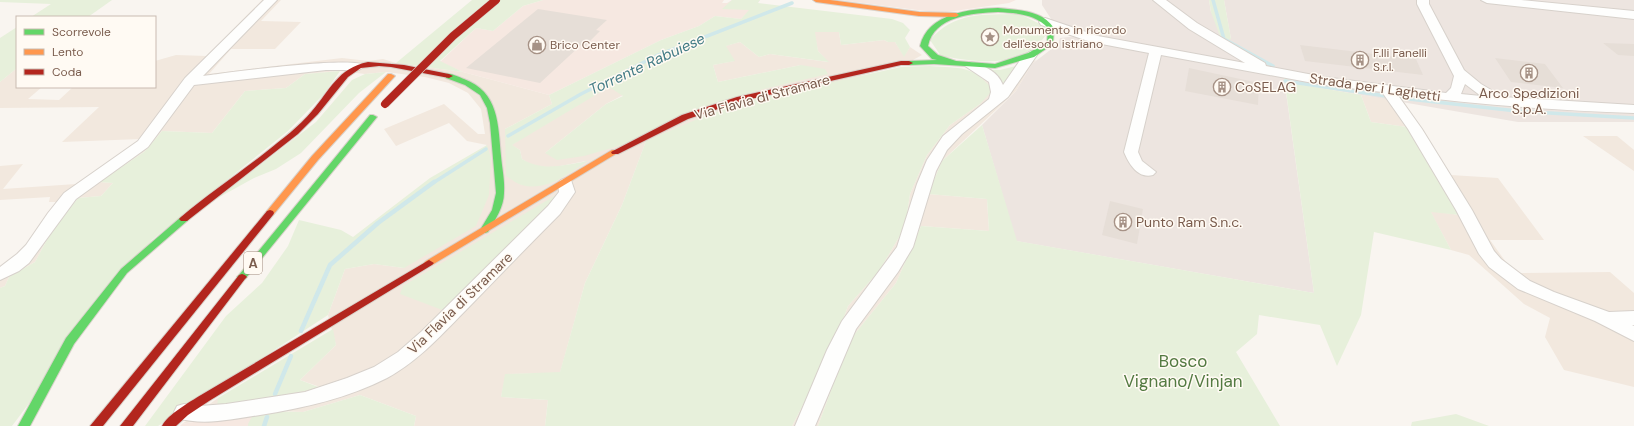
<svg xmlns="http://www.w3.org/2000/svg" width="1634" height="426" viewBox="0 0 1634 426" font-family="'DM Sans',sans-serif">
<rect width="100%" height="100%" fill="#f9f5f0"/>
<!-- residential -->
<g fill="#f2e8de">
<polygon points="262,0 281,0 261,21 301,22 275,49 231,49 209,74 342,58 368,61 383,59 396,63 463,72 549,95 552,104 505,129 522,185 586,161 550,168 531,165 522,159 520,150 511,145 609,86 623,95 606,104 545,153 801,65 718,82 713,65 734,61 725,46 740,42 759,57 770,54 828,62 818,51 814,32 839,32 841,45 884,40 888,42 895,42 904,56 910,47 922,55 913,60 646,141 622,205 585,283 560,373 506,374 501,397 548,400 545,426 414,426 416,416 360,395 303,412 276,411 206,419 182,424 218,398 320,387 300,380 336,345 328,315 345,269 374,264 404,268 487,145 467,141 449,123 396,146 384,129 444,104 478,134 485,134 481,109 468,93 449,83 425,77 386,72 365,74 340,71 305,74 286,88 245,91 212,133 162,131 144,152 100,182 113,183 101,196 78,198 50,234 35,262 9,277 5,286 0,288 0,267 25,248 57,202 49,202 50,197 0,200 0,166 23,164 3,189 76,184 120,156 141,139 62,142 99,107 0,108 0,82 17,68 17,87 42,87 28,99 59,100 73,87 155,87 155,61 176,55 207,56"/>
<polygon points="1037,60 1032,64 1016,91 942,161 928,194 987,199 989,231 921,226 896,283 849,341 818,426 792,426 833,347 848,306 879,271 905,227 910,194 927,155 950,125 980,104 983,78 996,76 1005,84 1016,66"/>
<polygon points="1361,95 1404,102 1451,175 1498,178 1544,240 1490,240 1508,265 1518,273 1610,272 1634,293 1634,387 1564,370 1545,337 1550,318 1524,304 1469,255 1451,250 1430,211 1460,215 1407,127 1371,122"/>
<polygon points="1583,136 1617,136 1634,150 1634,171"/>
</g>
<!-- commercial -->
<g fill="#f6e8e1">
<polygon points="543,0 724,0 722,3 727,3 732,0 760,0 741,19 715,16 699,26 661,40 549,95 463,72 440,62 476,28 493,31 523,6"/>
<polygon points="839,0 1016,0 1009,3 941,13"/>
<polygon points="255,411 248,426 180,426 182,424"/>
</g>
<!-- industrial -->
<polygon fill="#ede5e0" points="1042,0 1209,0 1211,12 1231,39 1224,0 1634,0 1634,122 1518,122 1291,83 1284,78 1314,293 1016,241 982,125 1016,91 1032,64 1058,44 1060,38 1076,36 1059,31 1042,5"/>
<!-- green -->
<g fill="#e7f0db">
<polygon points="0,0 112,0 88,17 31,17 51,4 0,2"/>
<polygon points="472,0 543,0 523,6 493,31 476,28 440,61 463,72 396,63"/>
<path d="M 732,0 L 760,0 L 758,3 L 892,19 L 903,23 L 910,30 L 905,38 L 910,47 L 904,57 L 895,42 L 888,42 L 884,40 L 841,45 L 839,32 L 815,32 L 818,51 L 829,62 L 770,54 L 759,57 L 740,42 L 726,46 L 735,61 L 713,65 L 718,82 L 801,65 L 825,69 L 828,74 L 756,91 L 622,145 L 584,156 L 557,160 L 545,153 L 606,104 L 623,96 L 609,87 L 512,145 L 520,150 L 522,159 C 543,172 564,165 588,161 C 569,173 547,192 522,185 C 517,184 511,179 506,176 L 505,129 L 552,104 L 549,95 L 661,40 L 699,26 L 715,16 L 741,19 L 749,10 L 722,9 Z"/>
<polygon points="1209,0 1224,0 1231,39 1222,42 1211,12"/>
<path d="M 1020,14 L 1044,26 L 1046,35 C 1021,70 977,62 941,56 L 930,40 C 955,11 985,15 1020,14 Z"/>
<polygon points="17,27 17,68 0,82 0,38"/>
<path d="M 930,66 C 961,69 972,64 993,90 L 980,104 L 950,125 L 927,155 L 910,194 L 905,227 L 879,271 L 848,306 L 833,347 L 792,426 L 545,426 L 548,400 L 501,397 L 505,374 L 560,372 L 585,283 L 622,205 L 646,141 L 707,115 L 761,98 L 901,67 Z"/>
<polygon points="1016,66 1005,84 986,70 1000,70"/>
<polygon points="340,71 324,94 288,131 152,240 12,426 0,426 0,288 5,286 9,277 35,262 50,234 78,198 101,196 113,183 99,182 144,152 162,131 212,133 245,91 286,88 305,74"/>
<polygon points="386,72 359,93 301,153 276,169 254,178 216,199 316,122 352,80 365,74"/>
<polygon points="1284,77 1291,83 1361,95 1371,122 1407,127 1460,215 1431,212 1451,250 1374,232 1361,315 1337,366 1320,325 1259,315 1257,334 1236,352 1280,426 818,426 849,341 896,283 921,226 989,231 987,199 928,194 942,161 982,125 1017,241 1314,293"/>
<polygon points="487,145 491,158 489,195 476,226 404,268 374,264 345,269 328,315 158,426 145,426 226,316 262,283 288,246 299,220 341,230 353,237 430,178"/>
<polygon points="556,195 553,206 445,311 400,294 403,286"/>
<polygon points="333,329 336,345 300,380 321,388 217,407 218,398"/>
<polygon points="360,395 416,416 414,426 248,426 248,424 255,411 303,412"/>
<polygon points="1456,414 1489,426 1411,426 1412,422"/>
</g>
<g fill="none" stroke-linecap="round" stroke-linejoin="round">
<!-- stream-far1 -->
<g stroke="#d0e8ea" stroke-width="3.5">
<polyline points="1213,0 1224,39 1273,66"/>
<polyline points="1285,81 1386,96"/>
<polyline points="1400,98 1517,111 1634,118"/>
<polyline points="508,136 581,94 656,56 792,3"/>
<polyline points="433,183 486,149"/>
</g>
<!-- stream -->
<g stroke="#d0e8ea" stroke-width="4.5">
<polyline points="301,331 330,265 378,223 434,182"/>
<polyline points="275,394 291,356"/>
<polyline points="264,426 267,417"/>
</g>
</g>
<!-- building -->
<g fill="#e6ded7">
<polygon points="538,9 607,20 596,30 600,31 585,46 581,45 540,83 466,68"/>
<polygon points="1603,43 1634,44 1634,56 1618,55"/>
<polygon points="1300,45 1416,59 1423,75 1305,61"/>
<polygon points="1495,58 1545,64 1563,88 1511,82"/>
<polygon points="1189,68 1259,83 1258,105 1185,91"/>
<polygon points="1110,201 1143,209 1137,244 1102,235"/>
</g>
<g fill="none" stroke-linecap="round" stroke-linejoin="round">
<defs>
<g id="street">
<path d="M 264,0 L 277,0 L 203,76 C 224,73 358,55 365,66 L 359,70 L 326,70 L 194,85 L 148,147 L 76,199 L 29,263 L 19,271 L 0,280 L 0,267 L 17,254 L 26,245 L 48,213 L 64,193 L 138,141 L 185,78 Z"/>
<path d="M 1153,0 L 1166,0 L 1197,23 L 1265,63 L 1266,66 L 1324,77 L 1446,93 L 1451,88 L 1454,76 L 1417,4 L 1417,0 L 1429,0 L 1429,4 L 1464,70 L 1481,84 L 1503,97 L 1634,105 L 1634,113 C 1555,110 1476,105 1397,94 L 1422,129 L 1472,210 L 1494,251 L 1501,259 L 1530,281 L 1554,292 L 1609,312 L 1634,311 L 1634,325 L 1632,325 L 1634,326 L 1634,341 L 1595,321 L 1518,289 L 1489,267 L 1479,254 L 1456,210 L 1408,129 L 1382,92 L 1324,85 L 1161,55 L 1138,152 L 1142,161 L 1156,172 L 1153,175 C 1138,179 1129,164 1124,152 L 1149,53 L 1091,42 L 1041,25 L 1039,22 L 1045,18 L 1098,36 L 1245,63 L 1189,29 ZM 1465,84 L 1481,96 L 1461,94 Z"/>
<polygon points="1481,0 1521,0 1634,11 1634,19 1487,3"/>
<path d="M 1031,51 L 1037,55 L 1008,97 L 962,134 L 947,150 L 936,171 L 913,247 L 898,272 L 856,329 L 815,426 L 795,426 L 827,350 L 842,321 L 897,247 L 917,184 L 927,160 L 943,136 L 989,99 L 991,92 L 989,82 L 965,66 L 971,62 C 984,65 998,72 1003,85 L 1023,56 Z"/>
<path d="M 566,178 L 571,180 L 575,192 L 560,214 C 529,245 499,276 469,307 C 444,332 419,361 387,378 C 348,398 304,408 260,415 C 233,419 204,426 177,418 L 174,412 L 177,406 L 184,404 L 200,406 L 226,404 L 305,392 L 347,378 L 374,367 L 398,352 L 422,331 L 548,206 L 559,192 L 558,183 L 561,180 Z"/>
</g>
<g id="fast">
<path d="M 998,8 C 1018,10 1042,10 1054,28 L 1053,44 L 1034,57 L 995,68 L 934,64 L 909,65 L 905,63 L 909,61 L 937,60 L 932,59 L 920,46 C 928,13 970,9 998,8 ZM 998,12 C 1016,13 1035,14 1048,28 L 1047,43 L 1028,53 L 995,64 L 956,61 L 938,55 L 928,46 C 934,16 973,13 998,12 Z"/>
<path d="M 446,74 C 452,73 458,77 464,79 C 499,92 498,124 501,156 C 502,168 505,181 504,193 C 504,207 495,220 488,232 L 485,233 L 480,230 L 492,210 L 496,193 L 490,123 L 487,108 L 480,95 L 465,85 L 446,78 Z"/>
<polygon points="370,115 373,115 377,117 245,279 239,279 237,277 239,275"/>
<polygon points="184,216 189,219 187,221 127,273 74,344 30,426 18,426 66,338 121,269 181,217"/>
</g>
<g id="slow">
<polygon points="813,0 830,0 919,12 956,13 959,15 956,17 919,16 816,2"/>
<polygon points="388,74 391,74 395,76 318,160 273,215 267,215 266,213 267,211 312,156"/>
<polygon points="612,150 618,150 619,152 432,265 426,265 424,263 426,261"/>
</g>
<g id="jam">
<polygon points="901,61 909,61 913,63 909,65 901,65 742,101 688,119 618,154 612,154 611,152 682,115 737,97"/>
<path d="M 368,62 L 404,65 L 449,74 L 453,76 L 449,78 L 391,67 L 379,66 L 361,68 L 348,77 L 318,114 L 298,134 L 187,221 L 181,221 L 179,219 L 181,217 C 208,194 238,174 266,152 C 282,139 299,127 312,111 C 330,90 338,68 368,62 Z"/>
<polygon points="270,210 273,211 274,213 273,215 103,426 90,426 267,211"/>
<path d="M 429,260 L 434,263 L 432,265 L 209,401 L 188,415 L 176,426 L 162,426 C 168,414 190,402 201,395 Z"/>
<polygon points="242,274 245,275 247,277 245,279 133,426 120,426 239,275"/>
</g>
</defs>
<!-- street casing -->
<use href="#street" stroke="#d7d1cb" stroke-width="2"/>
<!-- fast casing -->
<use href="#fast" stroke="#d9d2cb" stroke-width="2"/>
<!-- slow casing -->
<use href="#slow" stroke="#d9d2cb" stroke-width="2"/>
<!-- jam casing -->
<use href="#jam" stroke="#d9d2cb" stroke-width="2"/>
<!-- street -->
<use href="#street" fill="#fefefd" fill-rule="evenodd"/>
<!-- fast -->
<use href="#fast" fill="#63d668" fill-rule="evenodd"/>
<!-- slow -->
<use href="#slow" fill="#ff974d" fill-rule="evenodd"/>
<!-- jam -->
<use href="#jam" fill="#b3261e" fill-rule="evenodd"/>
<defs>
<polyline id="jam-bridge" points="385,104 453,36 496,0"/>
</defs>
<!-- jam-bridge casing -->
<use href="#jam-bridge" stroke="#dad1cc" stroke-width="9" stroke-linecap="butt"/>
<!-- jam-bridge -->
<use href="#jam-bridge" stroke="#b3261e" stroke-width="8"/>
</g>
<!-- icons -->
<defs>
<symbol id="sight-ring" viewBox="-11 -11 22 22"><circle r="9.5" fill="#fffaf3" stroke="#a69286" stroke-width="1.5"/><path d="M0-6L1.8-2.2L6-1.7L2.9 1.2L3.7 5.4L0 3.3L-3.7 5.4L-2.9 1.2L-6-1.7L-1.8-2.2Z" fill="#a69286"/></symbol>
<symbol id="shop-ring" viewBox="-11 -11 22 22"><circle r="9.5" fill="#fffaf3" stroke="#a69286" stroke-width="1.5"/><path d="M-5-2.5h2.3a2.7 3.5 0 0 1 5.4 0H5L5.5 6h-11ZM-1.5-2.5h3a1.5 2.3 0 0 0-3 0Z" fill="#a69286"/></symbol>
<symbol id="building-ring" viewBox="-11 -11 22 22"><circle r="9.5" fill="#fffaf3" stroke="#a69286" stroke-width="1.5"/><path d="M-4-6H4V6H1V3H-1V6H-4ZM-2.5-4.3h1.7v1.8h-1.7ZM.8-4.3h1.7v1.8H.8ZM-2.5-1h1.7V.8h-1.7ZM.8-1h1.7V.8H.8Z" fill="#a69286"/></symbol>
</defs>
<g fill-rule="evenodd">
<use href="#sight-ring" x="980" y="27" width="20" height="20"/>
<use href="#shop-ring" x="527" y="35" width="20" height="20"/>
<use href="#building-ring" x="1350" y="50" width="20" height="20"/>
<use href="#building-ring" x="1519" y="63" width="20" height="20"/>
<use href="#building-ring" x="1212" y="77" width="20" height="20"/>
<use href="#building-ring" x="1113" y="212" width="20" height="20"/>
</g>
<g text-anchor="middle" stroke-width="3" stroke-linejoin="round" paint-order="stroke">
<!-- far-poi labels -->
<g font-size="12" fill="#7a5c4d" stroke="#fffaf3" text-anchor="start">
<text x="1003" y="34">Monumento in ricordo<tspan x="1003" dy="14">dell'esodo istriano</tspan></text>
<text x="550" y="49">Brico Center</text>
<text x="1373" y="57">F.lli Fanelli<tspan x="1373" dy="14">S.r.l.</tspan></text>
</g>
<!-- shield labels -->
<rect fill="#fffaf3" stroke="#a28b7f" stroke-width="1" x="244" y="252" width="18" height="22" rx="3"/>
<g font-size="13" font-weight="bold" fill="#7a5c4d">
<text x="253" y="268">A</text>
</g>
<!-- poi labels -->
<g font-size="14" fill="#7a5c4d" stroke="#fffaf3" text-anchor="start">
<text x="1235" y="92">CoSELAG</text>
<text x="1529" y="98" text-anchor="middle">Arco Spedizioni<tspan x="1529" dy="16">S.p.A.</tspan></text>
<text x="1136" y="227">Punto Ram S.n.c.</text>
</g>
<!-- street labels -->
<g font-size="14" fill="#7a5c4d" stroke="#fffaf3">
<text transform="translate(1375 87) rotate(8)" y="5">Strada per i Laghetti</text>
<text transform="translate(762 97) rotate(-15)" y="5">Via Flavia di Stramare</text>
<text transform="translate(460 303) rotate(-44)" y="5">Via Flavia di Stramare</text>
</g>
<!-- water labels -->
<g font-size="15" font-style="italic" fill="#437c86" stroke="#fffaf3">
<text transform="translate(647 64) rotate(-25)" y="5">Torrente Rabuiese</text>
</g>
<!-- near-park labels -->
<g font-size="17" fill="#537a41" stroke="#fffaf3">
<text x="1183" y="367">Bosco<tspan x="1183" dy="20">Vignano/Vinjan</tspan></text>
</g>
</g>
<!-- legend -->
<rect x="16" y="16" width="140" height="72" fill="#fffaf3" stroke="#cabbb1"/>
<rect x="24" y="29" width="20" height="6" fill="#63d668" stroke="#cabbb1"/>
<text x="52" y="36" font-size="12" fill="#7a5c4d">Scorrevole</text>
<rect x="24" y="49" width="20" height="6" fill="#ff974d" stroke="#cabbb1"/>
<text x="52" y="56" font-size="12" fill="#7a5c4d">Lento</text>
<rect x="24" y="69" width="20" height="6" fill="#b3261e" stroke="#cabbb1"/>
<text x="52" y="76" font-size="12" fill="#7a5c4d">Coda</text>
</svg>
